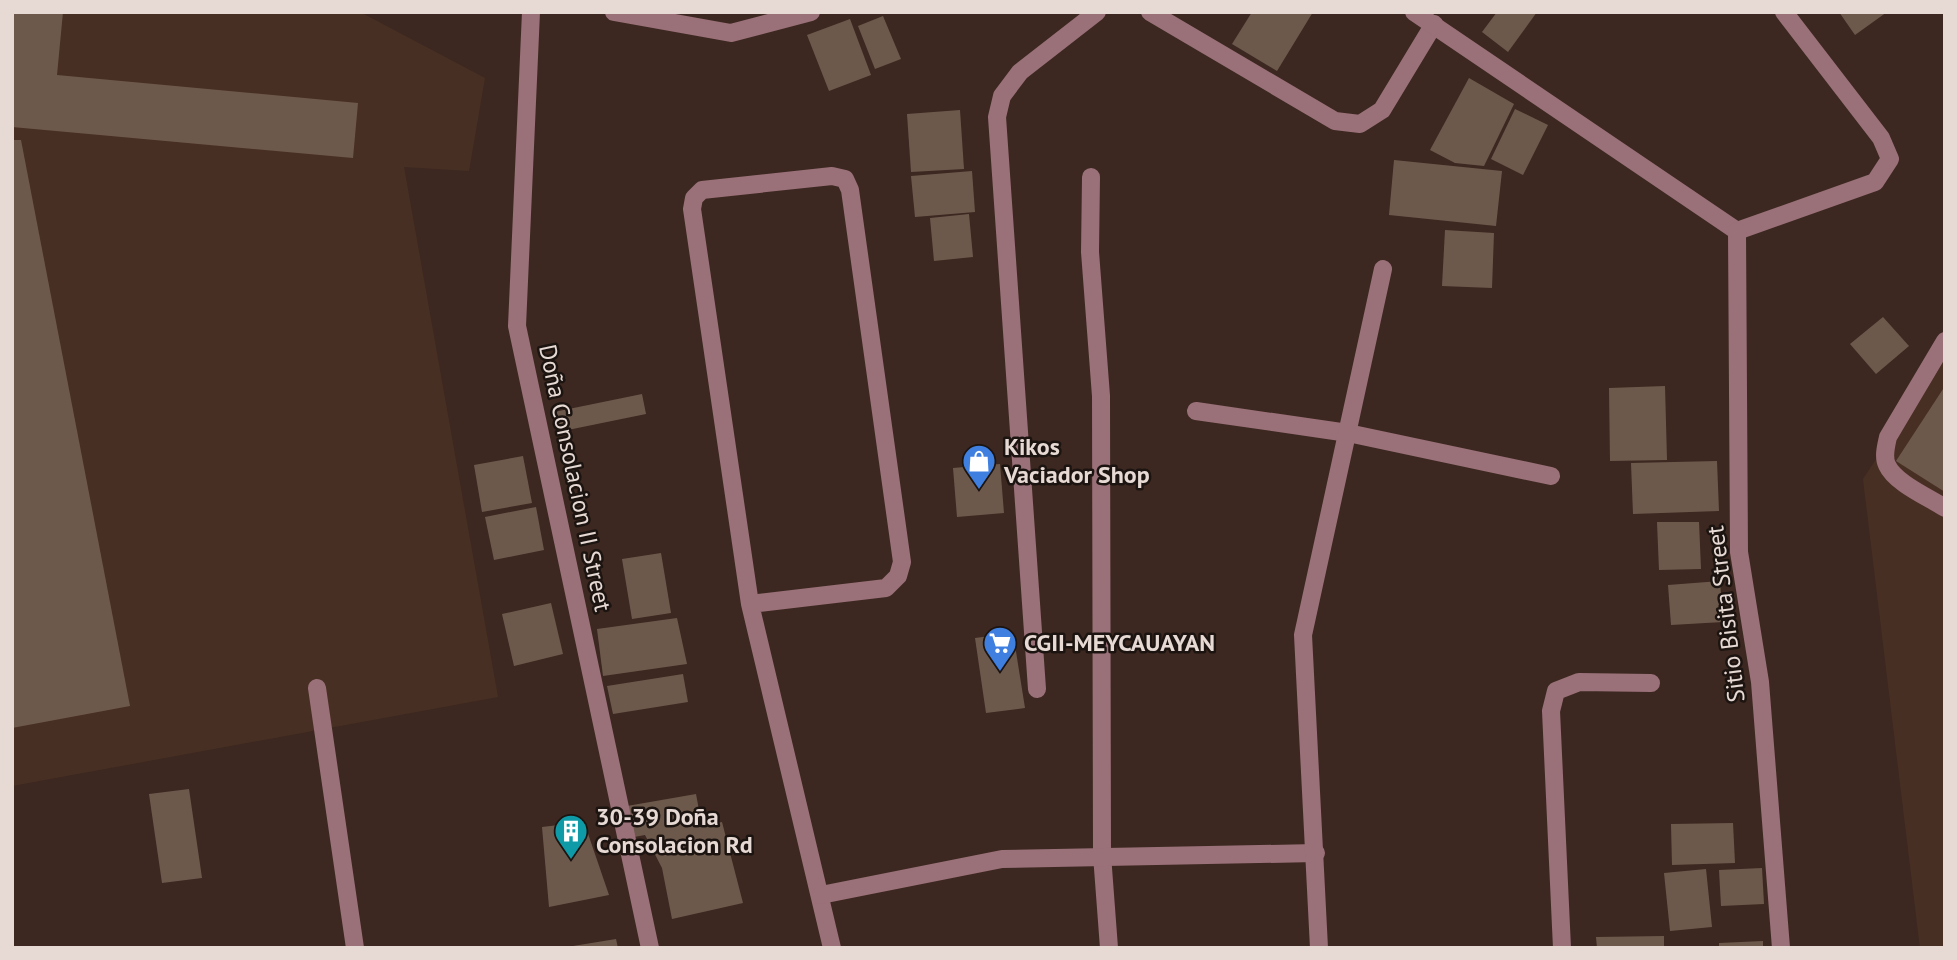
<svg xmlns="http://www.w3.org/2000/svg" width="1957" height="960" viewBox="0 0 1957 960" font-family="'PT Sans',sans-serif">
<rect width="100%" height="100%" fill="#3c2820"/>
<!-- built -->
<g fill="#482f23">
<polygon points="12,12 360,12 485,78 469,171 404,167 498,697 12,786"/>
<polygon points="1945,356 1945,948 1920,948 1863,479"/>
</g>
<!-- building -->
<g fill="#6d594c">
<polygon points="12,12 63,12 57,75 358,103 353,158 12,127"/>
<polygon points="1252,12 1313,12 1277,71 1232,44"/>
<polygon points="1497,12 1537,12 1508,52 1482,32"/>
<polygon points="1839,12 1887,12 1855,35"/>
<polygon points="883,16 901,59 875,69 858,26"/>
<polygon points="850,19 871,75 829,91 807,35"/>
<polygon points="1469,78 1514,104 1484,166 1455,163 1430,150"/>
<polygon points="1515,109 1548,125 1523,175 1491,159"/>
<polygon points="960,110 964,169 911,172 907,114"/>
<polygon points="12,140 21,140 130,706 12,728"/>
<polygon points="1394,160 1502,171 1496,226 1389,215"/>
<polygon points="972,171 975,212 915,217 911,176"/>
<polygon points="969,214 973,257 934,261 930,218"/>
<polygon points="1445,230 1494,233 1492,288 1442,286"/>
<polygon points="1883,317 1909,346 1876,374 1850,344"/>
<polygon points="1665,386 1667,460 1610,461 1609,388"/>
<polygon points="1945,386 1945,492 1896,461"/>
<polygon points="642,394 646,414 558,432 554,412"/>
<polygon points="523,456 532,503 482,512 474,465"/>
<polygon points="1717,461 1719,511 1633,514 1631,463"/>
<polygon points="1000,464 1004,513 957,517 953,468"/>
<polygon points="536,507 544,550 494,560 485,517"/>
<polygon points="1657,522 1699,522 1701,569 1659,570"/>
<polygon points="661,553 671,613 632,619 622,559"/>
<polygon points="1720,581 1723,622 1671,625 1668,585"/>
<polygon points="551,603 563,654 514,666 502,614"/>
<polygon points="677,618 687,664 603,676 597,629"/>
<polygon points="1013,633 1025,708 986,713 975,638"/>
<polygon points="683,674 688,702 613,714 607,686"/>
<polygon points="189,789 202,878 162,883 149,794"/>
<polygon points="696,794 702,826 722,822 743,903 672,919 662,868 645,835 634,837 627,806"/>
<polygon points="584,822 609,895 549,907 542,827"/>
<polygon points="1733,823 1735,863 1672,865 1671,824"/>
<polygon points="1762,868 1764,904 1721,906 1719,870"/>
<polygon points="1706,869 1712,927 1670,931 1664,873"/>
<polygon points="1664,936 1664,948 1597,948 1596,937"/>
<polygon points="616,939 618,948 574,948 573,946"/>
<polygon points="1763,941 1763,948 1719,948 1719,943"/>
</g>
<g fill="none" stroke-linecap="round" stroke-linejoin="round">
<!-- minor -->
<g stroke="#9a7079" stroke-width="18">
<polyline points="531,12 517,326 650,948"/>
<polyline points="614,12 731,33 811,12"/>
<polyline points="1150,12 1335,121 1360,124 1382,110 1434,24"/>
<polyline points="1414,12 1737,231 1875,182 1890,159 1881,138 1784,12"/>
<polyline points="1091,177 1090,252 1101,396 1102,855 1109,948"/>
<polyline points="1737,231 1739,552 1760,682 1781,948"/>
<path d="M 1945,341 L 1888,437 C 1886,446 1883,457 1887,465 C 1895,483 1928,497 1945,508"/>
<polyline points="1196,411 1348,433 1551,476"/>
<polyline points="750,604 886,588 898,576 902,562 850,190 845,179 832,176 702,190 694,198 692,209 750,604 832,948"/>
<polyline points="317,688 355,948"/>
<polyline points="1037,689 997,117 1002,96 1020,72 1097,12"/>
<polyline points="821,895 1002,859 1316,853"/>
<polyline points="1319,948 1303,635 1383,269"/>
<polyline points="1562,948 1551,711 1556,691 1579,682 1651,683"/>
</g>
</g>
<!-- icons -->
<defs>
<symbol id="shop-pin" viewBox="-11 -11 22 30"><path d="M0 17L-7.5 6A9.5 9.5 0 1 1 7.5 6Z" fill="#3f7fe0" stroke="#1c1410"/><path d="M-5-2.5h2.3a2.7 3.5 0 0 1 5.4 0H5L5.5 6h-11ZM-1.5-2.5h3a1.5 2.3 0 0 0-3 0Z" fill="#fff"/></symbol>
<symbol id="supermarket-pin" viewBox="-11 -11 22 30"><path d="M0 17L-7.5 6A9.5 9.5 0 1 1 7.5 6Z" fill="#3f7fe0" stroke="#1c1410"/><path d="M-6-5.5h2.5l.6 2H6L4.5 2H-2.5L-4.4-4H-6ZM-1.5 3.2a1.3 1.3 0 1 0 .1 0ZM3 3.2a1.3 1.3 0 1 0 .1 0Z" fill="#fff"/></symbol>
<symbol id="building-pin" viewBox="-11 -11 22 30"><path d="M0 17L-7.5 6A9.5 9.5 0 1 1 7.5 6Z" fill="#0f9aa8" stroke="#1c1410"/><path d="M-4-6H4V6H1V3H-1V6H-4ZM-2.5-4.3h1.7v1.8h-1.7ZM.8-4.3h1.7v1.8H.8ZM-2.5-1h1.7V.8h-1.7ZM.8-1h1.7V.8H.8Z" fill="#fff"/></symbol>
</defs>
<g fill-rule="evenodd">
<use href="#shop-pin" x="960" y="442" width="38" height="52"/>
<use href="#supermarket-pin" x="981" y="624" width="38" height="52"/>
<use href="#building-pin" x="552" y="812" width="38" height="52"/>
</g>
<g text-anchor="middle" stroke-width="5" stroke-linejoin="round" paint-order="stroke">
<!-- poi labels -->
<g font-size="24" font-weight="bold" fill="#e7dad5" stroke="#1c1410" text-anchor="start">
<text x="1004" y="455">Kikos<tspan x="1004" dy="28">Vaciador Shop</tspan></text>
<text x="1024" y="651">CGII-MEYCAUAYAN</text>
<text x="596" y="825">30-39 Doña<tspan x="596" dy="28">Consolacion Rd</tspan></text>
</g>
<!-- street labels -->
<g font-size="24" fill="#e7dad5" stroke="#1c1410">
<text transform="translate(575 478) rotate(78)" y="8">Doña Consolacion II Street</text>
<text transform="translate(1726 614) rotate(-97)" y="8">Sitio Bisita Street</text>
</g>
</g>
<!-- border -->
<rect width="1957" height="960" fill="none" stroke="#e7dad5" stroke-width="28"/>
</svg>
